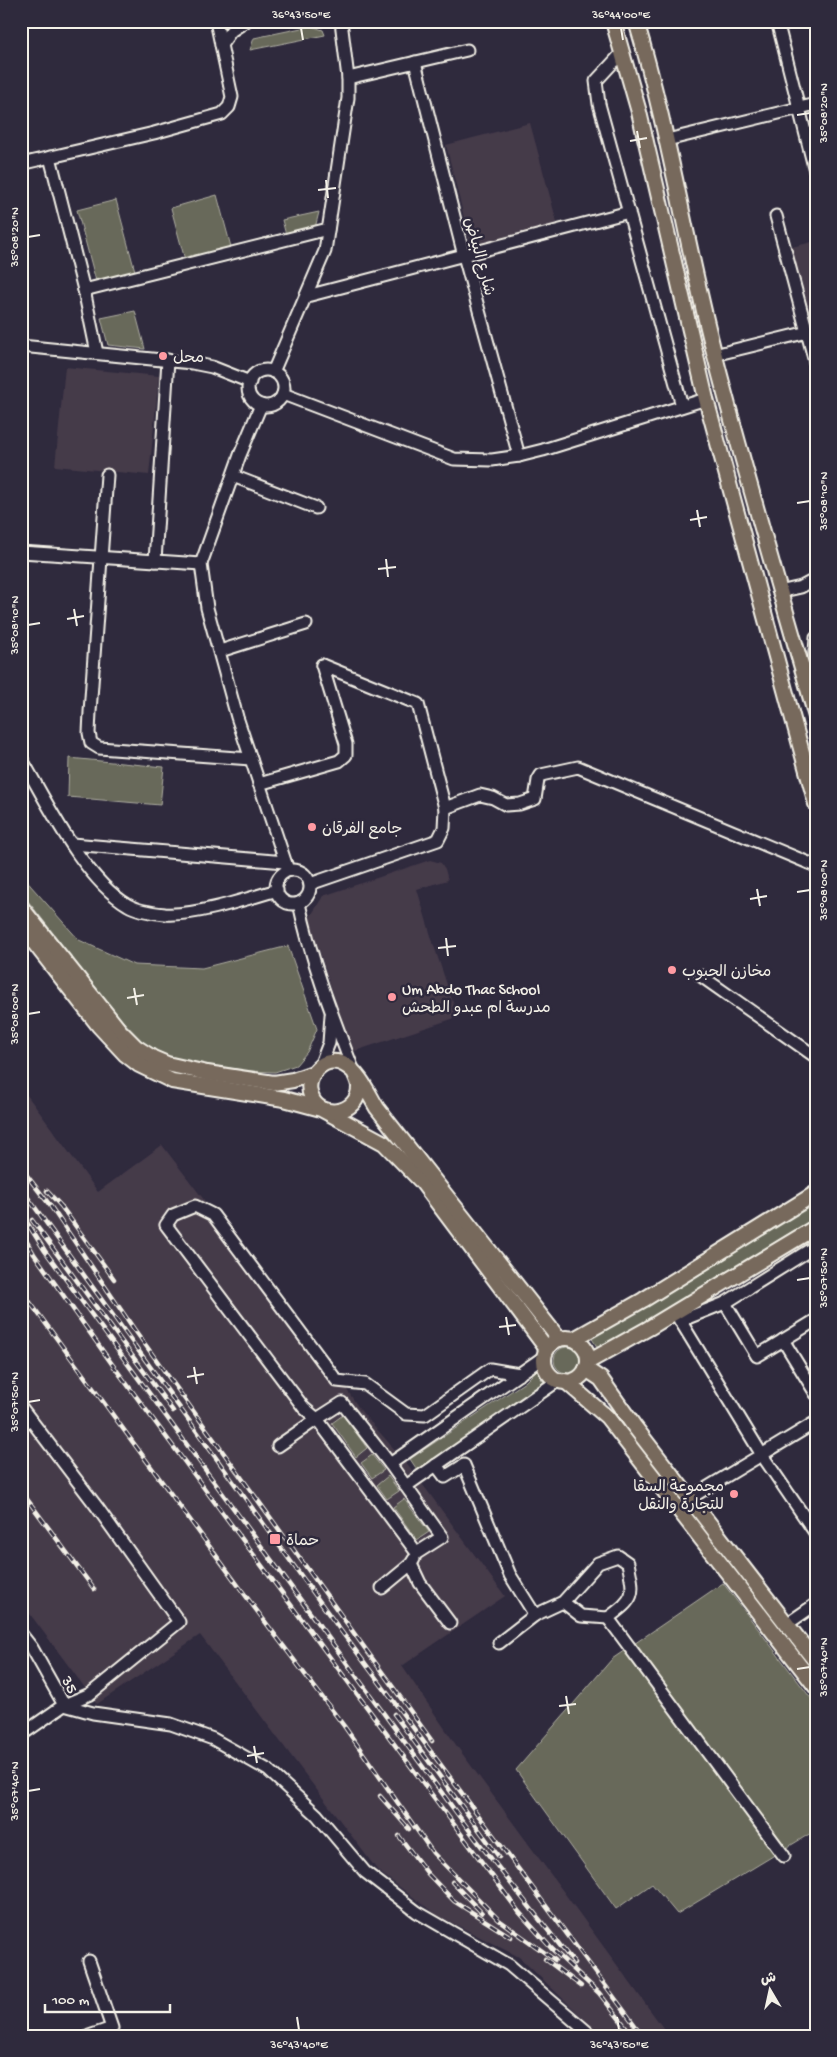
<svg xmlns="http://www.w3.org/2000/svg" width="837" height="2057" viewBox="0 0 837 2057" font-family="'Gochi Hand','Playpen Sans Arabic',sans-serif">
<rect width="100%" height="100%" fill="#2f2a3d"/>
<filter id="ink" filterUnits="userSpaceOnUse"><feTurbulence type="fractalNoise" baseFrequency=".02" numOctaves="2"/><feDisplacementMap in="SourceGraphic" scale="10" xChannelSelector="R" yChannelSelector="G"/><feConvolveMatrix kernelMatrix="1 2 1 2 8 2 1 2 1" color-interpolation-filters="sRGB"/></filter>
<g filter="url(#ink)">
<!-- built -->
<g fill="#453a4a">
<polygon points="530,123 558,226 475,248 471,246 446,145"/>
<polygon points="816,241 816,323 812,321 792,247"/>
<polygon points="65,367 159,376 149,475 55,466"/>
<polygon points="430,860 441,863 445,869 448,880 417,889 434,946 458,1017 352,1052 309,919 323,896"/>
<polygon points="21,1087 98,1192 162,1145 331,1366 361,1411 409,1466 505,1596 402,1666 456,1745 669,2036 602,2036 519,1957 437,1915 378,1871 200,1635 97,1704 21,1602"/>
</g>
<!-- green -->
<g fill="#68695a" stroke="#aeada1">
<polygon points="311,26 323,30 325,35 250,50 254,38"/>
<polygon points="217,195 231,247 185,260 171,208"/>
<polygon points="116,200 135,271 96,281 77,210"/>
<polygon points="319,212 315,228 286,235 282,220"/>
<polygon points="135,311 145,349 108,345 101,318"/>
<polygon points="69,758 164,767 160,805 68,797"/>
<polygon points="21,868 30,885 79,940 134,965 202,968 288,946 317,1029 307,1052 296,1065 275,1072 248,1071 179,1060 149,1048 118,1016 21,892"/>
<polygon points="816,1200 816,1217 599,1350 591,1337"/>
<circle cx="567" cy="1360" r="13"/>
<polygon points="537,1370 542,1380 548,1385 532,1392 418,1471 410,1459 525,1382"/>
<polygon points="343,1415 367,1448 356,1457 332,1423"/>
<polygon points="372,1455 384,1470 372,1478 361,1463"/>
<polygon points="388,1476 399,1491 387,1499 377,1485"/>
<polygon points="404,1499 429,1532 417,1540 393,1507"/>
<polygon points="723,1583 816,1705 816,1830 677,1914 652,1884 616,1909 516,1770 612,1659"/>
</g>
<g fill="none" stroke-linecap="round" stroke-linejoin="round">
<defs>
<g id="minor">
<polyline points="777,21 816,175"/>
<polyline points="221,45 231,31 246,21"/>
<polyline points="622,53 596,81 599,104 682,406"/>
<polyline points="415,62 464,256 519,456"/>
<polyline points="348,78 467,50"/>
<polyline points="667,140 816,104"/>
<polyline points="50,157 84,290 97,353"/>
<polyline points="21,164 154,133 222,114 229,107 232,97 216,21"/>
<polyline points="776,216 816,366"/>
<polyline points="84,290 328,229"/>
<polyline points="307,296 629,212"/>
<polyline points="21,346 192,363 212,367 250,382"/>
<polyline points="714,355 816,330"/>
<circle cx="266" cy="388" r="18"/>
<polyline points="273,372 325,251 348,98 348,78 341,21"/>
<polyline points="283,394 454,459 492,460 519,456 543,450 706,399"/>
<polyline points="261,405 240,455 201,564 207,608 237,717 288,870"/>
<polyline points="107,475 90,712 89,733 91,743 99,748 251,759"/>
<polyline points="233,476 316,508"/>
<polyline points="21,552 201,564"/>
<polyline points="155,561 168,360"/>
<polyline points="779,592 801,587 816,579"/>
<polyline points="220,651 306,624"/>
<polyline points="812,695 816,638"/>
<path d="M 21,758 C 47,802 83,879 128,905 C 136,910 155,913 165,914 C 195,916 247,899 277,890"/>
<polyline points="259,784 339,761 346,755 346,744 322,665"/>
<polyline points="445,808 480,795 493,798 506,805 520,804 535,799 538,780 541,775 578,767 816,866"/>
<polyline points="72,844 285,862"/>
<circle cx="293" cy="887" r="17"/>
<polyline points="310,884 438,840 444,828 445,808 418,704 322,665"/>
<path d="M 299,903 C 311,961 333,1017 354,1072"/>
<polyline points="701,976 816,1057"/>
<polyline points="320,1066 329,1043 331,1015"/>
<polyline points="725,1303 757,1356 816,1320"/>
<polyline points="675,1312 762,1455 816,1534"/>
<polyline points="680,1321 725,1303 816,1246"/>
<polyline points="783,1340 816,1394"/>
<polygon points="342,1403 390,1464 442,1537 417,1553 317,1419"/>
<polyline points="21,1407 97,1507 179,1622 90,1694 64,1705"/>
<polyline points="278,1446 317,1419 304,1408 166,1225 173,1215 195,1206 213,1215 337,1381 365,1384 406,1414 425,1415 490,1369 520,1374"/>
<polyline points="390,1464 545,1356"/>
<polyline points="436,1465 445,1477 464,1465 510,1575 535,1615"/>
<polyline points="406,1486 559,1380"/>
<polyline points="690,1498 816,1422"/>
<polyline points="411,1564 420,1583 450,1623"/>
<polyline points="382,1588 411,1564 414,1559"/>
<polyline points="563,1602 581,1616 608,1618"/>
<polyline points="787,1624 816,1604"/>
<polyline points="21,1634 32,1648 64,1705 21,1735"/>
<path d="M 499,1643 L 535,1615 L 563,1602 L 598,1563 L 618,1556 L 628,1563 C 635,1596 635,1598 608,1618 L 784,1856"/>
<polyline points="64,1705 93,1713 171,1724 213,1739 268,1770 317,1815 365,1872 417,1912 509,1965 592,2036"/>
<polyline points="89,1961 112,2028 89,2036"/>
</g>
<g id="major">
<polyline points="613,21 639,112 706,399 816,804"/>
<path d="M 636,21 C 669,131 686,245 715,356 C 746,477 782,597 816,717"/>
<polyline points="21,907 120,1031 136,1047 153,1058 167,1064 207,1073 274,1083 293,1080 313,1073"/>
<polyline points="21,926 99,1026 125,1054 139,1065 172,1081 284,1099 321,1109 384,1143 422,1182 547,1349"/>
<path d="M 354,1072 C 356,1077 359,1082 359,1087 C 359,1114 320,1121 311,1096 C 303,1076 325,1053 345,1065 C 360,1073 369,1095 377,1108 L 559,1339"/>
<circle cx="566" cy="1360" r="22"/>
<polyline points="574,1339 643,1300 816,1193"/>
<polyline points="588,1362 649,1328 816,1227"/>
<polyline points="586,1369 601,1379 634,1426 816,1662"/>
<polyline points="565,1381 607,1417 816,1687"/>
</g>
</defs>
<!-- minor casing -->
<use href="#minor" stroke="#f4f1e8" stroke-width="15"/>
<!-- major casing -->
<use href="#major" stroke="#f4f1e8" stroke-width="18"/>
<!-- minor -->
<use href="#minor" stroke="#2f2a3d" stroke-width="11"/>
<!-- major -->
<use href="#major" stroke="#77695c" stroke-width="14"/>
<defs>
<g id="rail">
<polyline points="21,1168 49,1204 134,1329 432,1741"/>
<polyline points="21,1188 341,1631 643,2036"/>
<polyline points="47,1191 61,1206 114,1279"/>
<polyline points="21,1213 45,1251 475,1838 574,1963"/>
<polyline points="32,1220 173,1411"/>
<polyline points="21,1232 34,1254 112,1364 519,1912 552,1949 599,1993 633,2036"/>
<polyline points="21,1290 254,1607 344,1726 433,1853 499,1920 555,1960"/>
<polyline points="21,1491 94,1589"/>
<polyline points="394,1714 499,1857"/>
<polyline points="380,1796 409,1829"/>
<polyline points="399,1836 428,1874 454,1901 511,1937"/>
<polyline points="452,1882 482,1913"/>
<polyline points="545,1959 581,1986"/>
</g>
</defs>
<!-- rail casing -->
<use href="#rail" stroke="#f4f1e8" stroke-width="4.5"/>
<!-- rail -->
<use href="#rail" stroke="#2f2a3d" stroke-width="2.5" stroke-dasharray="8" stroke-linecap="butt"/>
</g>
</g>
<!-- ticks -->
<path fill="none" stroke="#f4f1e8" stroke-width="2" d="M 301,28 L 303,40M 621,28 L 623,40M 797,115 L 810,113M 637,131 L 640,148M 630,141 L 647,138M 326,180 L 328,198M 318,190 L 336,188M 28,237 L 40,235M 797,503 L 810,501M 697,510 L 700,527M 690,520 L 707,517M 386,559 L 388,577M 378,569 L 396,567M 74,609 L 77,626M 67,619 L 84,616M 28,625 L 40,623M 757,889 L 760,906M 797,892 L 810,890M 750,899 L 767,896M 446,938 L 448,956M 438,948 L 456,946M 134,988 L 137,1005M 127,998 L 144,995M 28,1014 L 40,1012M 797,1280 L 810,1278M 506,1317 L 509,1335M 499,1327 L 516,1325M 194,1367 L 197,1384M 187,1377 L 204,1374M 28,1402 L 40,1400M 797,1669 L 810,1667M 566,1696 L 569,1714M 559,1706 L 576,1704M 254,1746 L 257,1763M 247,1756 L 264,1753M 28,1791 L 40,1789M 297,2017 L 299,2030M 617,2017 L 619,2030"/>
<!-- markers -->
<g fill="#ff9aa2" stroke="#2f2a3d" stroke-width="2">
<circle cx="163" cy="356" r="5"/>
<circle cx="312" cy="827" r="5"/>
<circle cx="672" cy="970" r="5"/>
<circle cx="392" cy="997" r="5"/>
<circle cx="734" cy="1494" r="5"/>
<rect x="269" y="1533" width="12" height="12" rx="2.5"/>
</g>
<g text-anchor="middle" stroke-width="5" stroke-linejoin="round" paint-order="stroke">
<!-- street labels -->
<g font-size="16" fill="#f4f1e8" stroke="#2f2a3d">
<text transform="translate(481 256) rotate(75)" y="6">شارع البياض</text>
<text transform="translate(71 1684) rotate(63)" y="6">35</text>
</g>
<!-- poi labels -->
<g font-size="16" fill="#f4f1e8" stroke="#2f2a3d" text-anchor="start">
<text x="173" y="362">محل</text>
<text x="322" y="833">جامع الفرقان</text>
<text x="682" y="976">مخازن الحبوب</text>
<text x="402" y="994">Um Abdo Thac School<tspan x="402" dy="18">مدرسة ام عبدو الطحش</tspan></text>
<text x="724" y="1491" text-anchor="end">مجموعة السقا<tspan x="724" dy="18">للتجارة والنقل</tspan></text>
<text x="286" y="1545">حماة</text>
</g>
</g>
<!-- margin -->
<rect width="837" height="2057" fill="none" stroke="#2f2a3d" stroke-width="55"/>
<!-- north arrow -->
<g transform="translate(770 1990) rotate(351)" stroke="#2f2a3d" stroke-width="4" paint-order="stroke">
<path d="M0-4L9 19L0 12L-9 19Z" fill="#f4f1e8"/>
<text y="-8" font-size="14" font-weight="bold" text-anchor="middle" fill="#f4f1e8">ش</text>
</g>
<!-- scale -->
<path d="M45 2004v8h125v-8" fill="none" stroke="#f4f1e8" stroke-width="2.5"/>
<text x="52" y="2004" font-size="15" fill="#f4f1e8" stroke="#2f2a3d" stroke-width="4" paint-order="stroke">100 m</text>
<rect x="28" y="28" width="782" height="2002" fill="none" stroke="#f4f1e8" stroke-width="2"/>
<g font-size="12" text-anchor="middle" fill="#f4f1e8">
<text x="301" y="18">36°43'50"E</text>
<text x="621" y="18">36°44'00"E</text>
<text transform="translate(823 113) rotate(-90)" y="4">35°08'20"N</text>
<text transform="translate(14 237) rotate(-90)" y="4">35°08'20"N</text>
<text transform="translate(823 501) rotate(-90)" y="4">35°08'10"N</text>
<text transform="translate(14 625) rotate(-90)" y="4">35°08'10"N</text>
<text transform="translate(823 890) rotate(-90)" y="4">35°08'00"N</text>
<text transform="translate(14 1014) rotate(-90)" y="4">35°08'00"N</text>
<text transform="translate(823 1278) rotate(-90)" y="4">35°07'50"N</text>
<text transform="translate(14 1402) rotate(-90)" y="4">35°07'50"N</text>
<text transform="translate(823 1667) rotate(-90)" y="4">35°07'40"N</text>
<text transform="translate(14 1791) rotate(-90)" y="4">35°07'40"N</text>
<text x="299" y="2048">36°43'40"E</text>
<text x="619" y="2048">36°43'50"E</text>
</g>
</svg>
